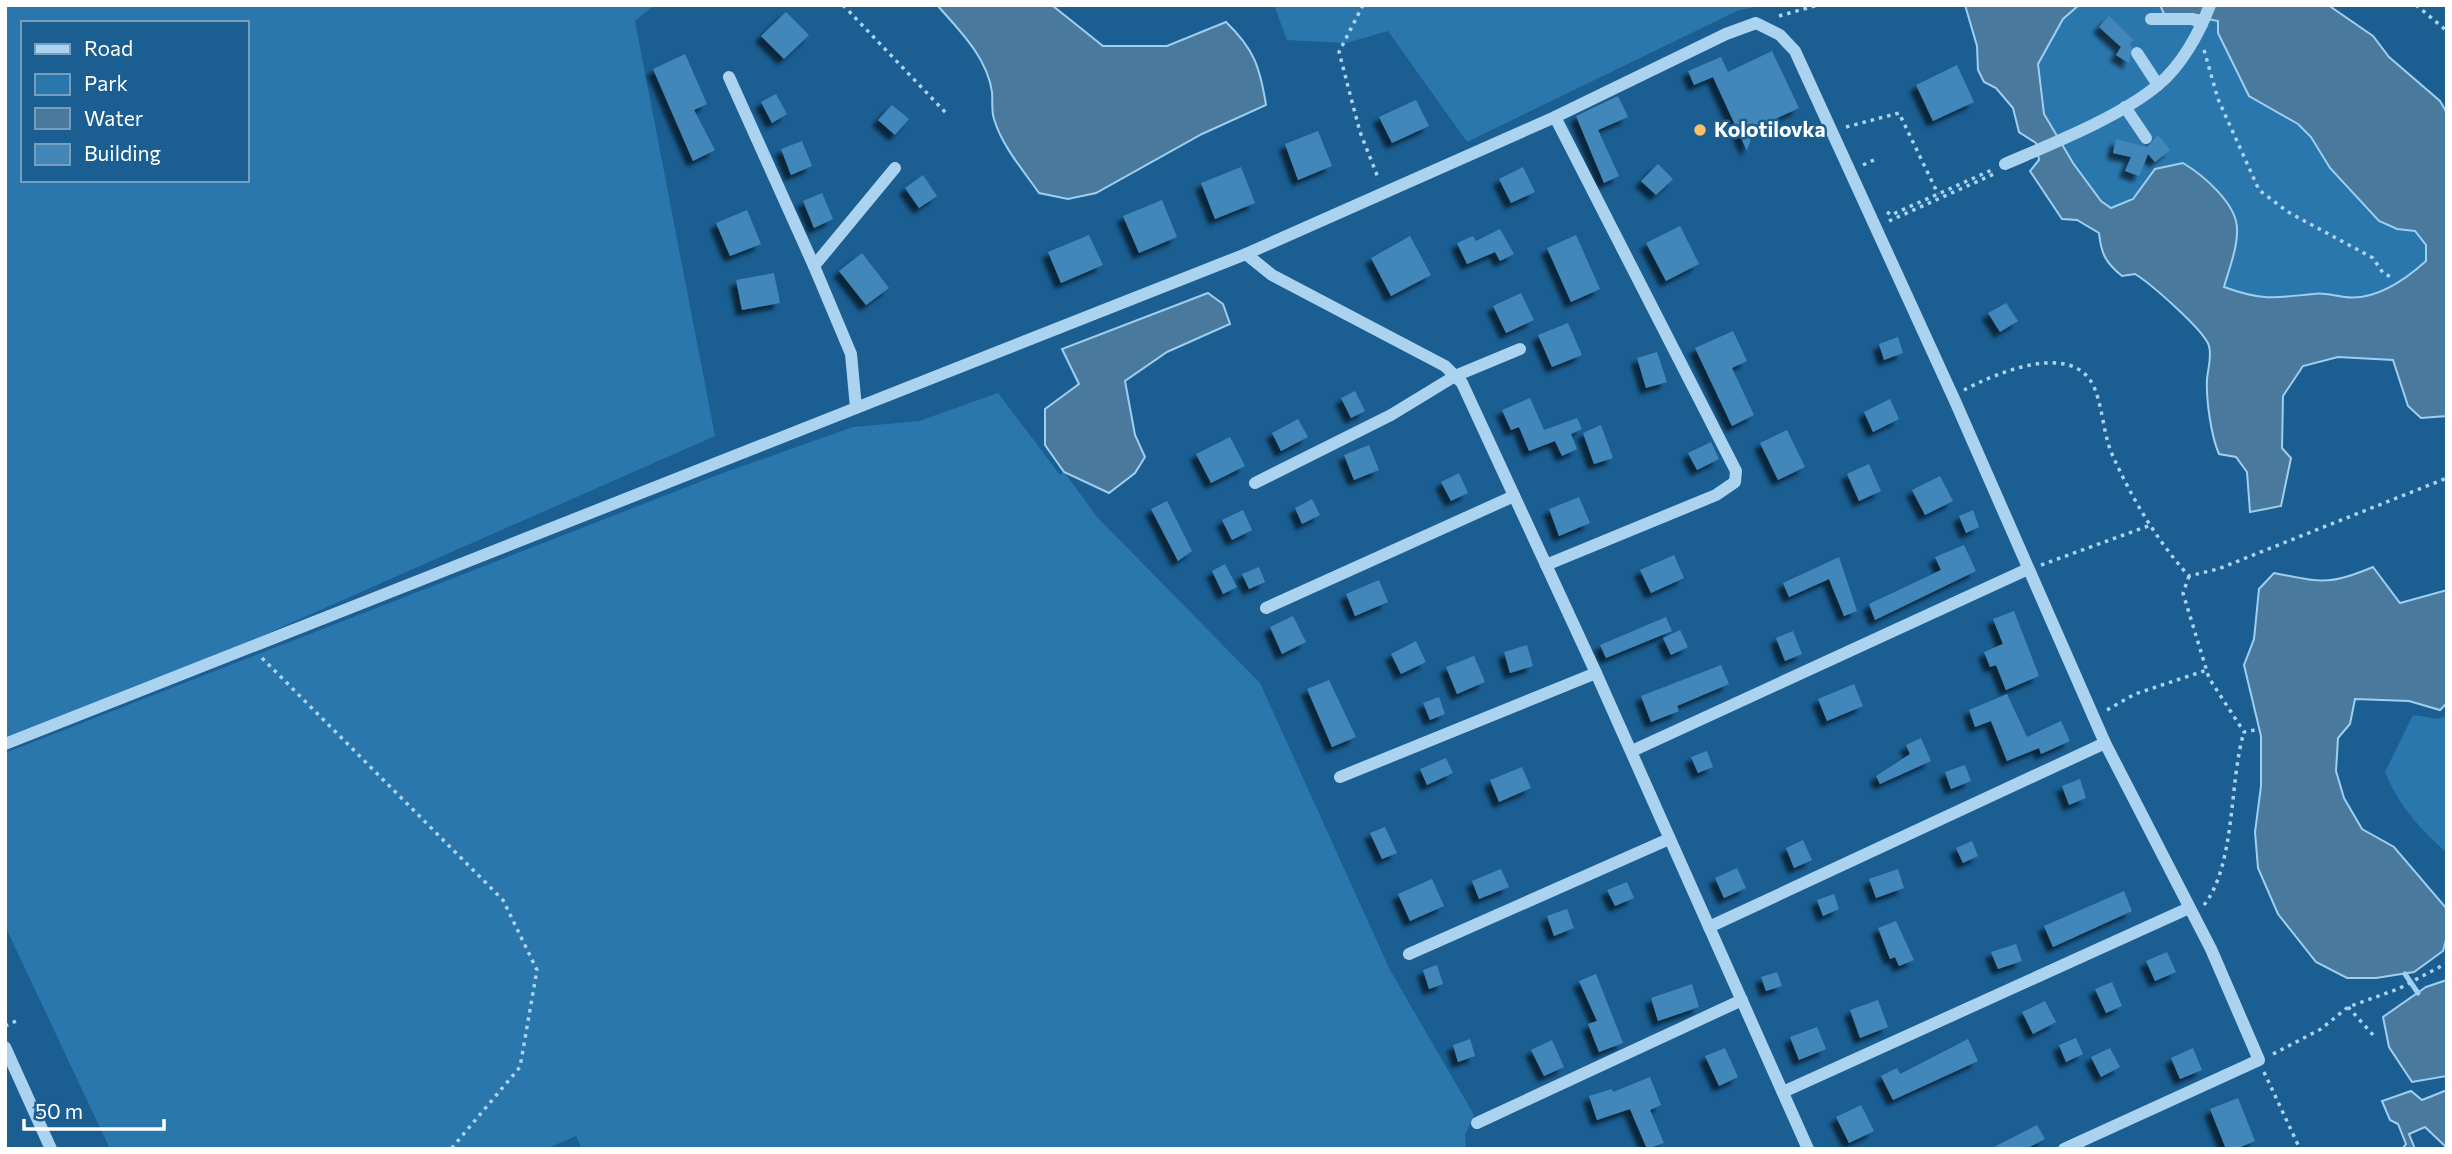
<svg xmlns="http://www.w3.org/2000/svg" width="2452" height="1154" viewBox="0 0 2452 1154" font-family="Commissioner,sans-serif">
<defs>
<filter id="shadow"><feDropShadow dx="-6" dy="6" stdDeviation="2" flood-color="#0009"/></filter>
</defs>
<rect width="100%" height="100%" fill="#1a5e92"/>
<!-- green -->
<g fill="#2a77ae" fill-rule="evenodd">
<path d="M 5,5 L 654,5 L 635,21 L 715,436 L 5,749 ZM 23,23 L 247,23 L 247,180 L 23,180 Z"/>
<polygon points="1274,5 1766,5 1739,10 1467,142 1388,31 1346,43 1287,40"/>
<path d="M 2079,5 L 2160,5 L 2164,14 L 2199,15 L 2218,20 L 2218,33 L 2249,96 L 2298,124 L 2311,137 L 2330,168 L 2379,221 L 2397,229 L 2415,231 L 2426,245 L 2426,261 C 2405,280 2375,301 2345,298 C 2334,296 2324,292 2313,294 C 2273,298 2263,301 2224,287 L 2237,227 L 2197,172 L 2183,163 L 2155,169 C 2144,189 2133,201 2111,208 L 2101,202 L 2073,163 L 2044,114 L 2038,64 L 2063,19 Z"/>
<polygon points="998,393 1060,475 1064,472 1097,517 1260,683 1390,970 1474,1115 1465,1135 1466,1149 582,1149 576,1136 546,1149 110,1149 5,926 5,753 720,474 853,427 919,421"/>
<path d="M 2413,715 L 2438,719 L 2447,716 L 2447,853 C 2421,830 2398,805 2385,772 Z"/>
</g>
<!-- water -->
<g fill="#4a799e" stroke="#9ecff1" stroke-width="2">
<path d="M 937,5 L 1053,6 L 1103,46 L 1167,46 L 1226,22 C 1254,49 1260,67 1266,105 L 1202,134 L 1096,193 L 1068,199 L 1039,193 C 1023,170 1002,146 994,119 C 991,110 993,100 992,92 C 987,57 959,30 937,5 Z"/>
<path d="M 1965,5 L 2079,5 L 2063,19 L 2038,64 L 2044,114 L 2073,163 L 2101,201 L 2111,208 L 2133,199 L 2155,169 L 2183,163 C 2203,175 2236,203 2237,228 C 2238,247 2229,269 2224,287 C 2263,301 2273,298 2313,294 C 2324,292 2334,296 2345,297 C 2375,301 2405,280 2426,261 L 2426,245 L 2415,231 L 2397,229 L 2379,221 L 2330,168 L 2311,137 L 2298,124 L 2249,96 L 2218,33 L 2218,21 L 2208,19 L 2213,5 L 2328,5 L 2373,36 L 2389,57 L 2440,101 L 2447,113 L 2447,416 L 2421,418 L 2408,406 L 2393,360 L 2338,357 L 2303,366 L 2283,396 L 2282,448 L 2291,458 L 2281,506 L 2250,512 L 2247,472 L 2236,457 L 2219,454 C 2211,436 2206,399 2207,379 C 2208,368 2212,357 2209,346 C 2205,331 2150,283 2135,274 L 2122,276 C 2106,263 2101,254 2099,233 L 2077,220 L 2062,219 L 2030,171 L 2039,160 L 2036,143 L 2019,132 L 2013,108 L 1996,88 L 1984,82 L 1978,70 L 1977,46 Z"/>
<polygon points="2160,5 2210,5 2205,18 2199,15 2164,14"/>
<polygon points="1208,293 1223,304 1230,324 1167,352 1125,381 1135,435 1145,457 1135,473 1109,493 1064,472 1045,445 1045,409 1079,384 1062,349"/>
<path d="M 2373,567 L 2400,603 L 2447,590 L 2447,703 L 2440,710 L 2409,701 L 2355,699 L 2350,724 L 2338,738 L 2336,771 L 2344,798 L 2362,829 L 2394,847 L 2447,909 L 2447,936 L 2443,951 L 2414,972 L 2376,978 L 2347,978 L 2316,962 L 2278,914 L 2258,868 L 2255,832 L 2261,786 L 2261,736 L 2244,665 L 2254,639 L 2259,589 L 2274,573 C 2321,582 2328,586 2373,567 Z"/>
<polygon points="2447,980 2447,1076 2412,1082 2389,1047 2383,1017 2426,987"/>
<polygon points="2447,1090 2447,1148 2425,1127 2409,1134 2415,1149 2402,1149 2406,1144 2398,1124 2390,1120 2382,1101 2411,1091 2422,1100"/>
</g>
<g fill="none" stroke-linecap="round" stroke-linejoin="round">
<!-- stream -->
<polyline stroke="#9ecff1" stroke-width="5" points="2405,974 2418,993"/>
</g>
<!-- building -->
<g fill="#4387b9" filter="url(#shadow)">
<polygon points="786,12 809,35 784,59 761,36"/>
<polygon points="2109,16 2134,40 2129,44 2132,46 2129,63 2116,55 2121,47 2099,27"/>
<polygon points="1772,51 1799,108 1754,129 1747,151 1713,77 1694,85 1688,71 1721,57 1728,72"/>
<polygon points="685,54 707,104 694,110 715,150 693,161 653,69"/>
<polygon points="1957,65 1974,102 1933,121 1916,85"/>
<polygon points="776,94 787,114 772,123 761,102"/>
<polygon points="1618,96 1628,117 1598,130 1619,176 1604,183 1576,116"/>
<polygon points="1416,100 1429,126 1392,143 1379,117"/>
<polygon points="892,105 909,119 895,135 878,120"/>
<polygon points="1318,131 1332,166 1298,180 1285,144"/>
<polygon points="2158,135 2170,150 2155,162 2148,154 2139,176 2125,171 2131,157 2113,153 2116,139 2147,147"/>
<polygon points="802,141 812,166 791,175 781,149"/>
<polygon points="1658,164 1673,179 1656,195 1641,181"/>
<polygon points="1241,167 1255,203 1215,219 1201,183"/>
<polygon points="1523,167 1535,192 1511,203 1499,179"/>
<polygon points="923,175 937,196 919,208 905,188"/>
<polygon points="822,193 833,219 814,228 803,201"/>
<polygon points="1162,200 1177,237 1139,253 1123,216"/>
<polygon points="747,210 761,244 730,256 716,223"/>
<polygon points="1680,226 1699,264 1666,281 1646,243"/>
<polygon points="1500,229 1514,254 1500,261 1495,252 1467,264 1457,243 1473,236 1476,241"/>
<polygon points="1089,235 1103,265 1061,283 1048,252"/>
<polygon points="1576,235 1600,289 1571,302 1547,248"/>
<polygon points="1410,236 1431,275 1391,296 1371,258"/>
<polygon points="862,253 889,288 866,305 839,271"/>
<polygon points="774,273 780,303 742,310 736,280"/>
<polygon points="1521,293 1534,320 1506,333 1493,306"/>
<polygon points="2006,303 2018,321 2000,332 1988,313"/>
<polygon points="1568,323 1582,355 1552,367 1538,335"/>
<polygon points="1733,331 1747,361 1732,368 1754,415 1732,426 1695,348"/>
<polygon points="1898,337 1903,353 1884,360 1879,344"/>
<polygon points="1657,352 1667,382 1646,388 1637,358"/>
<polygon points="1355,391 1365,411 1351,418 1341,398"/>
<polygon points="1530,398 1544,430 1577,418 1582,429 1571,434 1577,449 1562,456 1555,441 1529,451 1519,427 1511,430 1502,410"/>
<polygon points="1890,399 1899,419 1873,432 1864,412"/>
<polygon points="1298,419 1308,437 1281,451 1272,433"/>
<polygon points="1601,425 1613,458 1594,464 1583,433"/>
<polygon points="1787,430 1805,467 1778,480 1760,443"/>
<polygon points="1230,437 1245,466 1211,483 1196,454"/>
<polygon points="1711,442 1719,459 1697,470 1688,453"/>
<polygon points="1369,445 1379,470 1354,480 1344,455"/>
<polygon points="1869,464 1881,491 1859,501 1847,474"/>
<polygon points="1459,473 1468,493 1451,501 1441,482"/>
<polygon points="1940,476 1953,501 1925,515 1912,490"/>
<polygon points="1579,497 1590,523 1559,536 1549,509"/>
<polygon points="1312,499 1320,515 1302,524 1295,508"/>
<polygon points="1167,501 1192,551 1178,561 1151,509"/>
<polygon points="1243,510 1252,530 1232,540 1222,520"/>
<polygon points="1973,510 1979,527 1966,533 1959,516"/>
<polygon points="1964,545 1976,571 1875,620 1869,604 1941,570 1935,557"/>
<polygon points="1674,555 1684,578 1651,593 1640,570"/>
<polygon points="1839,557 1857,611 1844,616 1829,579 1789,597 1783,583"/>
<polygon points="1225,564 1237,587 1223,594 1212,571"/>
<polygon points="1259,567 1265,582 1249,589 1242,574"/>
<polygon points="1379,580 1388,602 1355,616 1346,594"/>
<polygon points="2014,611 2039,676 2006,690 1996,665 1990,667 1984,652 2003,644 1993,619"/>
<polygon points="1293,616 1306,642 1282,654 1270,627"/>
<polygon points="1666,617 1672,631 1606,658 1600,645"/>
<polygon points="1680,630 1688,647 1671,655 1663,638"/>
<polygon points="1793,631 1802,654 1785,661 1776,638"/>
<polygon points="1416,641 1426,662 1401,674 1391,654"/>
<polygon points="1527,645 1533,666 1510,673 1504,652"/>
<polygon points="1474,656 1485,682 1457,694 1446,667"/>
<polygon points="1721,665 1729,684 1677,706 1679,711 1651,722 1641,696"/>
<polygon points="1329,680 1356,737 1332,747 1307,689"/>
<polygon points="1854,684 1863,706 1827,721 1818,699"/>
<polygon points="2007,694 2027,737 2061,721 2070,741 2041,754 2039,748 2007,761 1991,721 1975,727 1969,710"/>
<polygon points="1439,697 1445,714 1430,720 1423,703"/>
<polygon points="1921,738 1931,761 1880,784 1876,776 1910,754 1906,745"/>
<polygon points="1707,751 1713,767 1698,773 1691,757"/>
<polygon points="1446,758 1453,773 1427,785 1420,769"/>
<polygon points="1965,765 1971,781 1951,789 1945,772"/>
<polygon points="1522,767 1531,788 1499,802 1490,780"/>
<polygon points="2080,779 2086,798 2069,805 2062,786"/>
<polygon points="1385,827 1397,853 1382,859 1370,833"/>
<polygon points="1803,840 1812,860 1794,868 1786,848"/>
<polygon points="1972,841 1978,856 1963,863 1956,848"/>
<polygon points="1737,868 1746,888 1724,898 1715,878"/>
<polygon points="1501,869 1509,887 1479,899 1472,881"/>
<polygon points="1898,869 1904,888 1876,898 1869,879"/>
<polygon points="1432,879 1444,906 1410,921 1398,894"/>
<polygon points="1627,882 1634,898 1615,906 1607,890"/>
<polygon points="2124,891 2132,911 2053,947 2044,926"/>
<polygon points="1834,894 1839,909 1823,916 1817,900"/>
<polygon points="1567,909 1574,928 1554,936 1547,916"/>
<polygon points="1896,921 1914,960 1899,966 1895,957 1890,959 1878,928"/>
<polygon points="2016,944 2022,961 1998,969 1991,952"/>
<polygon points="2167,952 2176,972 2155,981 2146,961"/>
<polygon points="1437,965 1443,984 1429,989 1423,970"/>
<polygon points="1777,972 1782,986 1766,991 1761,977"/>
<polygon points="1596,974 1623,1043 1599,1052 1588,1024 1597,1021 1579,981"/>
<polygon points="2112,982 2122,1006 2106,1013 2095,989"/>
<polygon points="1692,984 1699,1007 1658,1021 1651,998"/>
<polygon points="1878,1000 1888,1027 1860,1038 1850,1010"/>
<polygon points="2045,1001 2056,1022 2033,1034 2022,1012"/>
<polygon points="1817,1027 1826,1049 1799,1060 1790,1037"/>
<polygon points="2076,1038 2083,1054 2066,1062 2059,1045"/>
<polygon points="1470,1039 1475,1056 1458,1062 1453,1045"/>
<polygon points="1968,1039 1978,1061 1893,1100 1881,1076 1897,1068 1900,1074"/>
<polygon points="1552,1040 1564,1067 1544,1076 1531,1050"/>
<polygon points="1725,1048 1738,1077 1719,1086 1705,1056"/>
<polygon points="2110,1048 2120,1067 2101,1077 2091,1057"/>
<polygon points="2193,1048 2202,1070 2180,1079 2171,1058"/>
<polygon points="1650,1077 1661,1105 1650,1110 1664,1143 1647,1149 1630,1109 1597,1120 1589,1096 1612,1089 1613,1092"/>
<polygon points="2238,1098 2255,1141 2236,1149 2226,1149 2210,1109"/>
<polygon points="1861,1105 1874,1131 1849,1143 1836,1117"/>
<polygon points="2037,1125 2045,1139 2026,1149 1990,1149"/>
</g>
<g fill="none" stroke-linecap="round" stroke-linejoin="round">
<!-- path -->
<g stroke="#abd3ef" stroke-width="3.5" stroke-dasharray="3.5 5" stroke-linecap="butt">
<polyline points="843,5 946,113"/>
<polyline points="1363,5 1339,52 1360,132 1379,180"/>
<polyline points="2416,5 2447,31"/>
<polyline points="1779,16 1818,5"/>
<polyline points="2204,50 2218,99 2259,190 2288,212 2373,258 2383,273 2393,278"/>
<polyline points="1846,127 1899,113 1938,194"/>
<polyline points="1863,165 1876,159"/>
<polyline points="1887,212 1891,215 1994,169"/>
<polyline points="1889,221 1994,174"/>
<path d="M 1964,390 C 1996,373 2073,340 2094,387 C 2103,408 2103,433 2112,454 C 2131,497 2157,541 2189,576 L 2218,569 L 2447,478"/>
<polyline points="2041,565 2151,525"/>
<polyline points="2189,576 2183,593 2209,678 2244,732 2255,730"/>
<polyline points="262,658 503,900 537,970 520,1067 451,1149"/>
<polyline points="2107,710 2135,694 2207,670"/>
<path d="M 2204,905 C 2236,864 2229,782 2244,732"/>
<polyline points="2348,1007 2374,1036"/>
<polyline points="5,1026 16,1021"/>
<polyline points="2273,1054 2321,1029 2348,1007 2398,989 2447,963"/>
<polyline points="2264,1072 2300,1149"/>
</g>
<!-- minor -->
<g stroke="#abd3ef" stroke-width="12">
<polyline points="2151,19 2193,19 2202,24"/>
<polyline points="2137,53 2158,85"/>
<polyline points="729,77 814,266 851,354 856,408"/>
<polyline points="2125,107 2146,138"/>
<path d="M 2005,164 C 2051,144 2120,117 2158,85 C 2181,66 2199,34 2210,5"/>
<polyline points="1246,254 1272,275 1445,366 1462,383 1596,673 1808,1149"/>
<polyline points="814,266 895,168"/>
<polyline points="1255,483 1391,415 1455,376 1520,349"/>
<polyline points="1546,565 1716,495 1735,482 1736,471 1555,117"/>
<polyline points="1266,608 1514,496"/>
<polyline points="5,744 1246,254 1555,117 1726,34 1756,23 1780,35 1795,51 1955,401 2105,743 2211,949 2259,1060 2064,1149"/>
<polyline points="1632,751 2028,569"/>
<polyline points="1340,777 1596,673"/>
<polyline points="1709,927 2105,743"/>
<polyline points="1409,954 1669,839"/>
<polyline points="5,1047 51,1149"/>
<polyline points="1783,1092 2189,908"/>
<polyline points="1477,1123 1742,1000"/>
</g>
</g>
<!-- markers -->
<circle fill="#ffc069" stroke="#1a5e92" stroke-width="2.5" cx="1700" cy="130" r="7"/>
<g text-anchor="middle" stroke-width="5" stroke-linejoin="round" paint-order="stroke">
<!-- poi labels -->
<g font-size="21" font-weight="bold" fill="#fff" stroke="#1a5e92" text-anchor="start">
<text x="1714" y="137">Kolotilovka</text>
</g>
</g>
<!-- border -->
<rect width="2452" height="1154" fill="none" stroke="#ffffff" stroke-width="14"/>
<!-- legend -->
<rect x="21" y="21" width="228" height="161" fill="#1a5e92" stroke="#769ebe" stroke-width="2"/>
<rect x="35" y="44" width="35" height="10" fill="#abd3ef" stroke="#769ebe" stroke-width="2"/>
<text x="84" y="56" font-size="21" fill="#ffffff">Road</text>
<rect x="35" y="74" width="35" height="21" fill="#2a77ae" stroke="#769ebe" stroke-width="2"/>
<text x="84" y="91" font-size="21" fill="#ffffff">Park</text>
<rect x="35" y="108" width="35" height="21" fill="#4a799e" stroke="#769ebe" stroke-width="2"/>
<text x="84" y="126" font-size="21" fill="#ffffff">Water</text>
<rect x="35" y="144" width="35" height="21" fill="#4387b9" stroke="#769ebe" stroke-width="2"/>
<text x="84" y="161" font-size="21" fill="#ffffff">Building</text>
<!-- scale -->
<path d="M24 1119v10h140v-10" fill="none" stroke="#ffffff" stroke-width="3.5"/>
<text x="35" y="1119" font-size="21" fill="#ffffff" stroke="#1a5e92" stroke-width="5" paint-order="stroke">50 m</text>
</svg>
